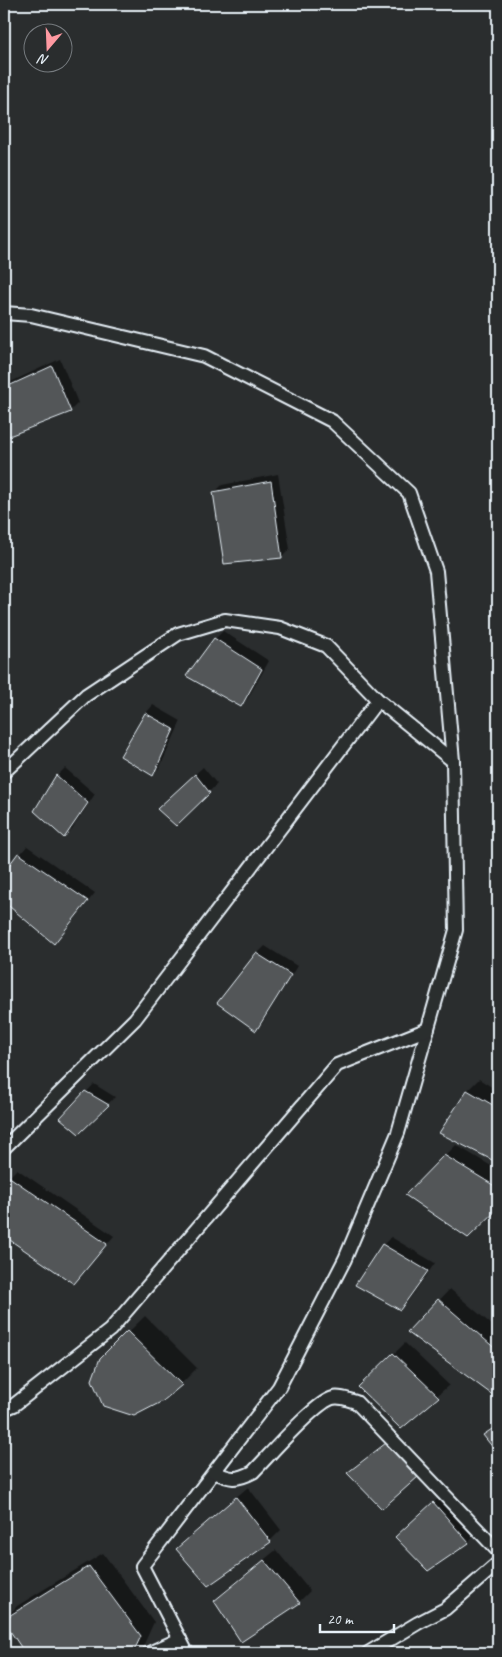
<svg xmlns="http://www.w3.org/2000/svg" width="502" height="1657" viewBox="0 0 502 1657" font-family="Caveat,sans-serif">
<rect width="100%" height="100%" fill="#2a2d2e"/>
<filter id="ink" filterUnits="userSpaceOnUse"><feTurbulence type="fractalNoise" baseFrequency=".02" numOctaves="2"/><feDisplacementMap in="SourceGraphic" scale="10" xChannelSelector="R" yChannelSelector="G"/><feConvolveMatrix kernelMatrix="1 2 1 2 8 2 1 2 1" color-interpolation-filters="sRGB"/></filter>
<g filter="url(#ink)">
<!-- shadow -->
<g fill="#0007">
<polygon points="60,359 78,403 70,411 4,437 4,385"/>
<polygon points="278,474 290,549 282,557 214,493 222,485"/>
<polygon points="223,631 269,661 248,698 241,705 215,639"/>
<polygon points="153,705 181,721 160,767 152,775 122,755 146,713"/>
<polygon points="203,767 217,784 176,824 166,801"/>
<polygon points="65,768 95,794 72,829 64,836 35,811 57,776"/>
<polygon points="27,846 95,893 54,943 4,901 4,874"/>
<polygon points="265,946 297,966 263,1022 256,1030 257,954"/>
<polygon points="479,1079 498,1091 498,1162 441,1133 468,1090"/>
<polygon points="94,1084 115,1097 79,1132 62,1118"/>
<polygon points="456,1145 498,1170 498,1207 468,1236 407,1194"/>
<polygon points="17,1169 114,1236 74,1282 4,1234 4,1186 9,1177"/>
<polygon points="391,1237 435,1263 408,1301 400,1309 383,1245"/>
<polygon points="450,1289 498,1330 498,1397 409,1332"/>
<polygon points="145,1316 197,1368 181,1384 101,1359"/>
<polygon points="405,1343 449,1385 401,1428 360,1387"/>
<polygon points="498,1422 498,1452 484,1435"/>
<polygon points="394,1436 418,1475 349,1473 357,1465"/>
<polygon points="248,1487 281,1530 270,1541 189,1538"/>
<polygon points="442,1495 476,1534 469,1542 428,1570 405,1529"/>
<polygon points="276,1550 310,1591 299,1602 215,1601 226,1590"/>
<polygon points="103,1553 154,1622 140,1653 85,1653 82,1651 78,1653 26,1653 4,1620 17,1606"/>
</g>
<!-- building -->
<g fill="#535759" stroke="#e8f1f8">
<polygon points="52,366 71,412 4,438 4,388"/>
<polygon points="271,481 282,558 224,564 213,492"/>
<polygon points="214,638 262,669 241,707 186,676"/>
<polygon points="145,713 174,729 153,776 120,756"/>
<polygon points="195,774 210,793 176,826 157,809"/>
<polygon points="56,775 88,803 64,838 34,811"/>
<polygon points="18,853 88,901 54,944 4,902 4,872"/>
<polygon points="256,953 291,975 256,1031 217,1003"/>
<polygon points="467,1090 498,1108 498,1163 439,1133"/>
<polygon points="85,1091 109,1105 79,1134 60,1118"/>
<polygon points="444,1155 498,1188 498,1209 468,1238 405,1195"/>
<polygon points="8,1176 107,1244 74,1284 4,1236 4,1183"/>
<polygon points="382,1244 428,1271 400,1310 355,1285"/>
<polygon points="438,1299 498,1351 498,1399 407,1332"/>
<polygon points="127,1331 182,1385 163,1401 134,1416 103,1406 92,1380 100,1358"/>
<polygon points="393,1353 439,1397 401,1429 358,1387"/>
<polygon points="498,1425 498,1454 483,1435"/>
<polygon points="386,1443 419,1476 382,1509 347,1473"/>
<polygon points="236,1497 271,1542 208,1586 176,1549"/>
<polygon points="433,1502 469,1543 428,1571 395,1537"/>
<polygon points="264,1560 300,1603 241,1642 214,1601"/>
<polygon points="89,1566 141,1636 133,1653 25,1653 4,1622 4,1619"/>
</g>
<g fill="none" stroke-linecap="round" stroke-linejoin="round">
<defs>
<g id="lane">
<polyline points="4,313 31,315 204,356 332,421 409,493 436,571 453,761 456,930 398,1133 345,1259 279,1387 142,1566 187,1653"/>
<polyline points="4,772 86,695 178,634 225,620 280,628 326,646 378,700 453,761"/>
<polyline points="4,1148 135,1019 378,700"/>
<polyline points="4,1409 14,1405 110,1330 337,1065 428,1029"/>
<path d="M 214,1472 C 230,1479 236,1481 253,1472 C 268,1457 315,1402 333,1398 C 341,1396 348,1400 356,1402 L 498,1551"/>
<polyline points="149,1653 180,1639"/>
<polyline points="368,1653 418,1623 445,1609 498,1563"/>
</g>
</defs>
<!-- lane casing -->
<use href="#lane" stroke="#e8f1f8" stroke-width="16"/>
<!-- lane -->
<use href="#lane" stroke="#2a2d2e" stroke-width="12"/>
</g>
</g>
<!-- margin -->
<rect width="502" height="1657" fill="none" stroke="#2a2d2e" stroke-width="20"/>
<rect x="10" y="10" width="482" height="1637" fill="none" stroke="#e8f1f8" stroke-width="2" filter="url(#ink)"/>
<!-- north arrow -->
<g transform="translate(48 48) rotate(199)"><circle r="24" fill="#2a2d2e" stroke="#767b7f"/>
<path d="M0-4L9 19L0 12L-9 19Z" fill="#ff9aa2"/>
<text y="-8" font-size="14" font-weight="bold" text-anchor="middle" fill="#e8f1f8">N</text>
</g>
<!-- scale -->
<path d="M320 1624v8h74v-8" fill="none" stroke="#e8f1f8" stroke-width="2.5"/>
<text x="327" y="1624" font-size="15" fill="#e8f1f8" stroke="#2a2d2e" stroke-width="4" paint-order="stroke">20 m</text>
</svg>
